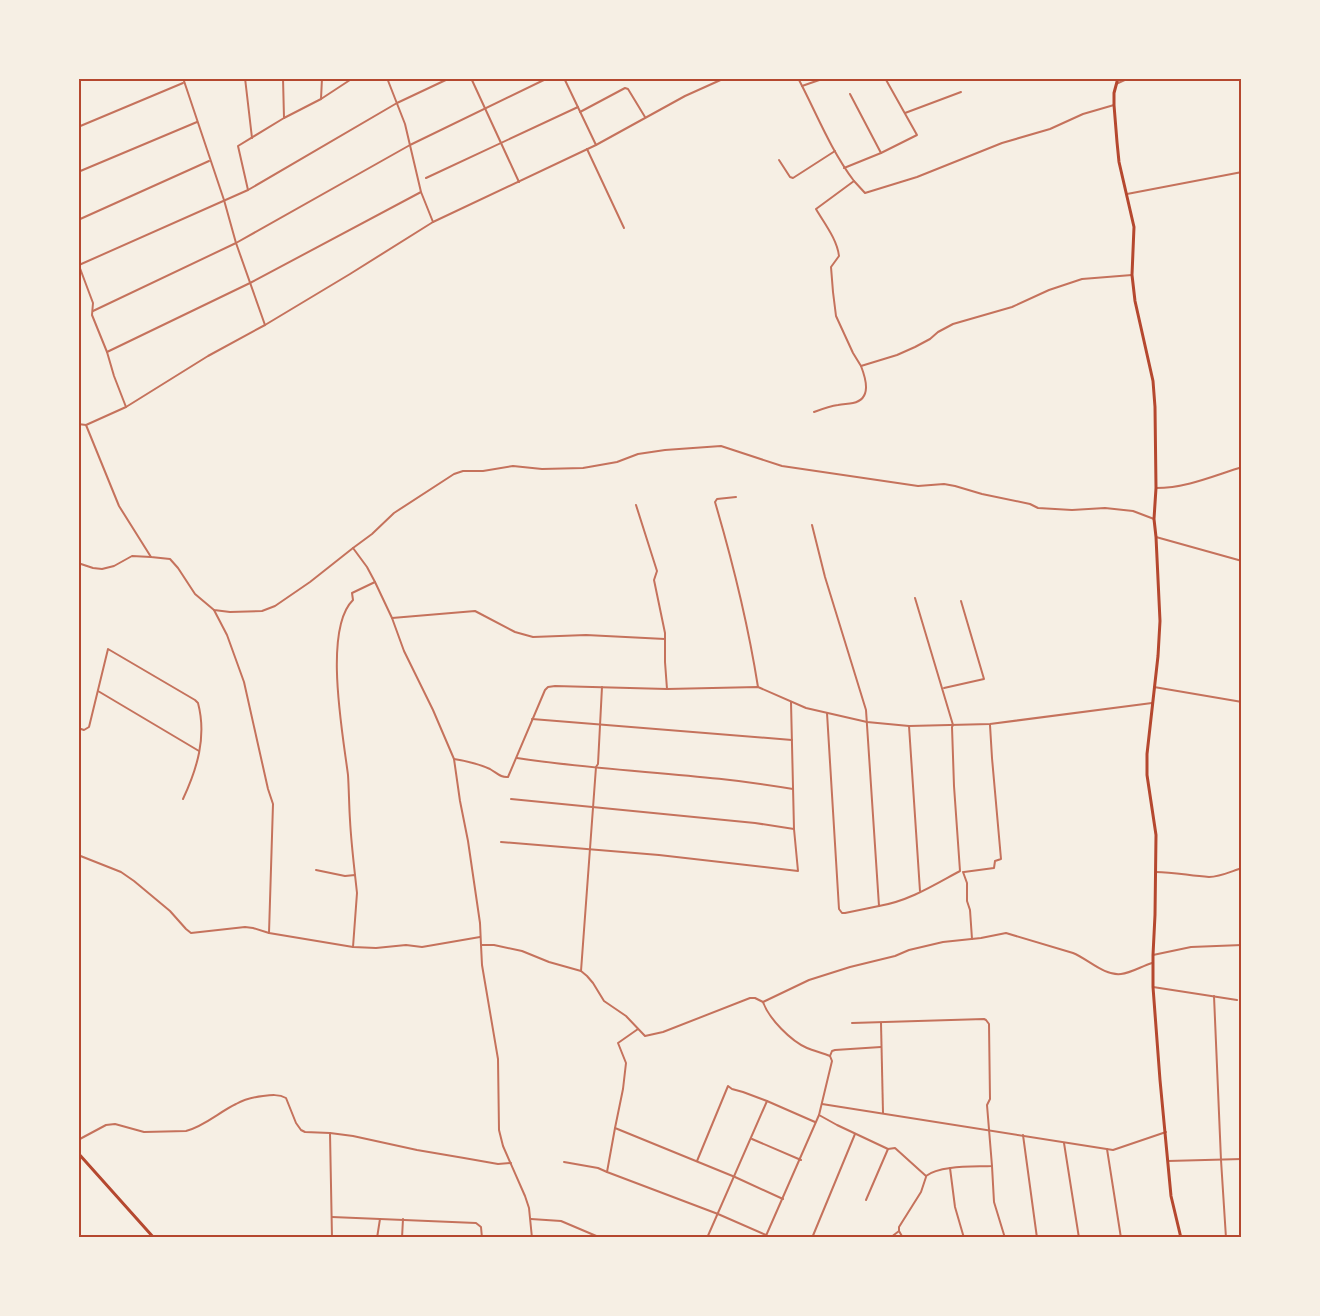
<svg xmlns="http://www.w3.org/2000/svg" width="1320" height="1316" viewBox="0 0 1320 1316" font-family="Commissioner,sans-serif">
<rect width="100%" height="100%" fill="#f6efe4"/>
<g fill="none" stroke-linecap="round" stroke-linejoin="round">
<!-- minor -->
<g stroke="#c5725c" stroke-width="2">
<polyline points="183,78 224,200 236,243 265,325"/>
<polyline points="245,78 252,138"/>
<polyline points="283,78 284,118"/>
<polyline points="387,78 405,124 421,192 433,222"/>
<polyline points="471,78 519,182"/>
<polyline points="564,78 596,145"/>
<path d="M 798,78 C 816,112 830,149 854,181 L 816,209 C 824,223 837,239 839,256 L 831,267 L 833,292 L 836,316 L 853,353 L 861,366"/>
<polyline points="1116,84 1129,78"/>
<polyline points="802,86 825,78"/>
<polyline points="850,94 881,153"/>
<polyline points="321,99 322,78"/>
<polyline points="580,112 625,88 628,89 645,117"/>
<polyline points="905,113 961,92"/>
<polyline points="78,127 183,83"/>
<polyline points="587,149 624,228"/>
<polyline points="779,160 790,177 793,178 835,151"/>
<polyline points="844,168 881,153 917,135 885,78"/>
<polyline points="78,172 197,122"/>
<polyline points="426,178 578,107"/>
<polyline points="854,181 865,193 917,177 1002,143 1050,129 1083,114 1114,105"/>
<polyline points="248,190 238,146 284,118 321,99 353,78"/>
<polyline points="78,220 209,161"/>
<polyline points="78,263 93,303 92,315 107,352 114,376 126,407"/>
<polyline points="79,265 248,190 397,103 450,78"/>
<polyline points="93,311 236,243 410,145 548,78"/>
<polyline points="107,352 250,283 421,192"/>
<path d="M 814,412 C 822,409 830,406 838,405 C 843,404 848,404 853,403 C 872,399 866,379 861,366 L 897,355 L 915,347 L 930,339 L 938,332 L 953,324 L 1012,307 L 1049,290 L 1082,279 L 1132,275"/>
<path d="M 736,497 L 717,499 L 715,502 C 733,563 748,624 758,687"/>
<polyline points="636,505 657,571 654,580 665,633 665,639"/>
<path d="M 812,525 L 825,577 L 866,710 L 879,906 C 909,901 934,885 960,871 L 954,786 L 952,727 L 953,725 L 915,598"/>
<polyline points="353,548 372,534 394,513 454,474 463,471 483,471 513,466 542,469 583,468 617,462 638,454 665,450 721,446 782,466 918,486 944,484 955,486 982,494 1030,504 1038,508 1072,510 1105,508 1133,511 1154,519"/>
<polyline points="78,563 93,568 102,569 114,566 132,556 151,557"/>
<polyline points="214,610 227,635 244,682 268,789 273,804 269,933"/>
<polyline points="392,618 475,611 515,632 533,637 586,635 665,639 665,662 667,689"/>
<polyline points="1154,687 1242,702"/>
<polyline points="944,688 984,679 961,601"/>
<polyline points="98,691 199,751"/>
<polyline points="827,713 839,909 842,913 845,913 879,906"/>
<polyline points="532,719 792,740"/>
<polyline points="909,726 920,891"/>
<path d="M 78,728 L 84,730 L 89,727 L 108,649 L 195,700 L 198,703 C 207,737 197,769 183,799"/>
<path d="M 517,758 C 608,772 701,773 793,789"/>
<path d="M 454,759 C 466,761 479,764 490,769 C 497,773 501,778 508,777 L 545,690 L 548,687 L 555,686 L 667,689 L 758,687 L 806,708 L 867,722 L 909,726 L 990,724 L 1152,703"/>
<polyline points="511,799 755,823 794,829"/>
<polyline points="501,842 659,855 798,871 794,829 791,702"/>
<polyline points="316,870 345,876 355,875 357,893 353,947"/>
<polyline points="963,872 967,883 967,901 970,910 972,939"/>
<polyline points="964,872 994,868 995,861 1001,859 992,758 990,725"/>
<path d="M 355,875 C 353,857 351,839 350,820 C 349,805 349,790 348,775 C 343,735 323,629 353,600 L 352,593 L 375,582"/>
<polyline points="1153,955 1191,947 1242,945"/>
<polyline points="581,971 596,767 598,764 602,687"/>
<polyline points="1153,987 1237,1000"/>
<polyline points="1214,996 1221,1160 1226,1238"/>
<path d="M 763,1002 C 769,1019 791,1041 807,1048 C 814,1051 823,1053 830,1056 L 832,1061 L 819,1115 L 765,1238"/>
<path d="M 852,1023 L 984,1019 L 986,1020 L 989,1024 L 990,1099 L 987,1105 L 992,1166 C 975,1167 940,1165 926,1176"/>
<polyline points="881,1023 883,1113"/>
<polyline points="638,1029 618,1043 626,1063 623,1089 615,1128 735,1177 783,1199"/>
<polyline points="830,1056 832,1051 835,1050 881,1047"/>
<polyline points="822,1104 1113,1150 1166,1132"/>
<polyline points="819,1115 837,1125 888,1149 895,1148 926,1176"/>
<polyline points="615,1128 607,1172 718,1214 766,1235 769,1238"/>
<polyline points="330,1133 332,1238"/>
<polyline points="1023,1135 1037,1238"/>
<polyline points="752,1139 801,1160"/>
<path d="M 78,1140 L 106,1125 L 115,1124 L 144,1132 L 186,1131 C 205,1126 219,1112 236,1104 C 245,1099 254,1097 263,1096 C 271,1095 279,1094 286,1098 L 296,1123 L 301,1130 L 305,1132 L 330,1133 L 353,1136 L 417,1150 L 464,1158 L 498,1164 L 511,1163"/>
<polyline points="1064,1143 1079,1238"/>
<polyline points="1107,1149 1121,1238"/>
<polyline points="697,1161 728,1086 732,1089 743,1092 767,1101"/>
<polyline points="1168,1161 1242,1159"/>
<polyline points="564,1162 598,1168 607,1172"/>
<polyline points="992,1166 994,1202 1005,1238"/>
<polyline points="950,1168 955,1207 964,1238"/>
<polyline points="866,1200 888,1149"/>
<polyline points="332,1217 476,1223 481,1227 482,1238"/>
<polyline points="531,1219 561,1221 601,1238"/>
<polyline points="377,1238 380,1219"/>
<polyline points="402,1238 403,1219"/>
<polyline points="707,1238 767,1101 815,1122"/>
<polyline points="812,1238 855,1134"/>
<polyline points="890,1238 899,1231"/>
<polyline points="903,1238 899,1231 899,1227 921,1192 926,1177"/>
</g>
<!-- tertiary -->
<g stroke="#c5725c" stroke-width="2">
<polyline points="1127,194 1242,172"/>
<polyline points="78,424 86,425 126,407 208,356 265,325 350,274 433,222 596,145 685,96 725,78"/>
<path d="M 86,425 L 119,506 L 151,557 L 170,559 L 178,568 L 195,594 L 214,610 L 230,612 L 262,611 L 275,606 L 310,582 L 353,548 L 367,567 L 375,582 L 392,618 L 404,651 L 433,710 L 454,759 L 460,801 L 468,841 L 480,923 L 481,945 L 494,945 L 522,951 L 549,962 L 581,971 L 587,976 L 593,983 L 604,1001 L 626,1016 L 645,1036 L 663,1032 L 750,998 L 755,998 L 763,1002 L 809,980 L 850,967 L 895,956 L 909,950 L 943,942 L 981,938 L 1006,933 L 1073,953 C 1088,959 1104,976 1121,974 C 1131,973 1142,966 1152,963"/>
<path d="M 1156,488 C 1186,488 1213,476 1242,467"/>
<polyline points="1156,537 1242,561"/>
<polyline points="78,855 121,872 134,881 170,911 186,929 191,933 245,927 253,928 269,933 353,947 376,948 406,945 422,947 480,937"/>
<path d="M 1156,872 C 1174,872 1191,876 1209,877 C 1220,877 1232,871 1242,868"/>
<polyline points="481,945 482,965 498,1059 499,1130 503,1146 525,1196 529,1208 532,1238"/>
</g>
<!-- secondary -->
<g stroke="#b5482f" stroke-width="3">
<polyline points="1118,78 1114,93 1114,105 1117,142 1119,162 1134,227 1132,275 1135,301 1153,381 1155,407 1156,488 1154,519 1156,537 1160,621 1158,656 1147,754 1147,775 1156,835 1155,915 1153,955 1153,987 1160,1080 1171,1196 1181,1238"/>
<polyline points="78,1153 154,1238"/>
</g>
</g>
<!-- border -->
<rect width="1320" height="1316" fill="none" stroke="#f6efe4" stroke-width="159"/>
<rect x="80" y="80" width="1160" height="1156" fill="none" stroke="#b5482f" stroke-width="2"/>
</svg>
